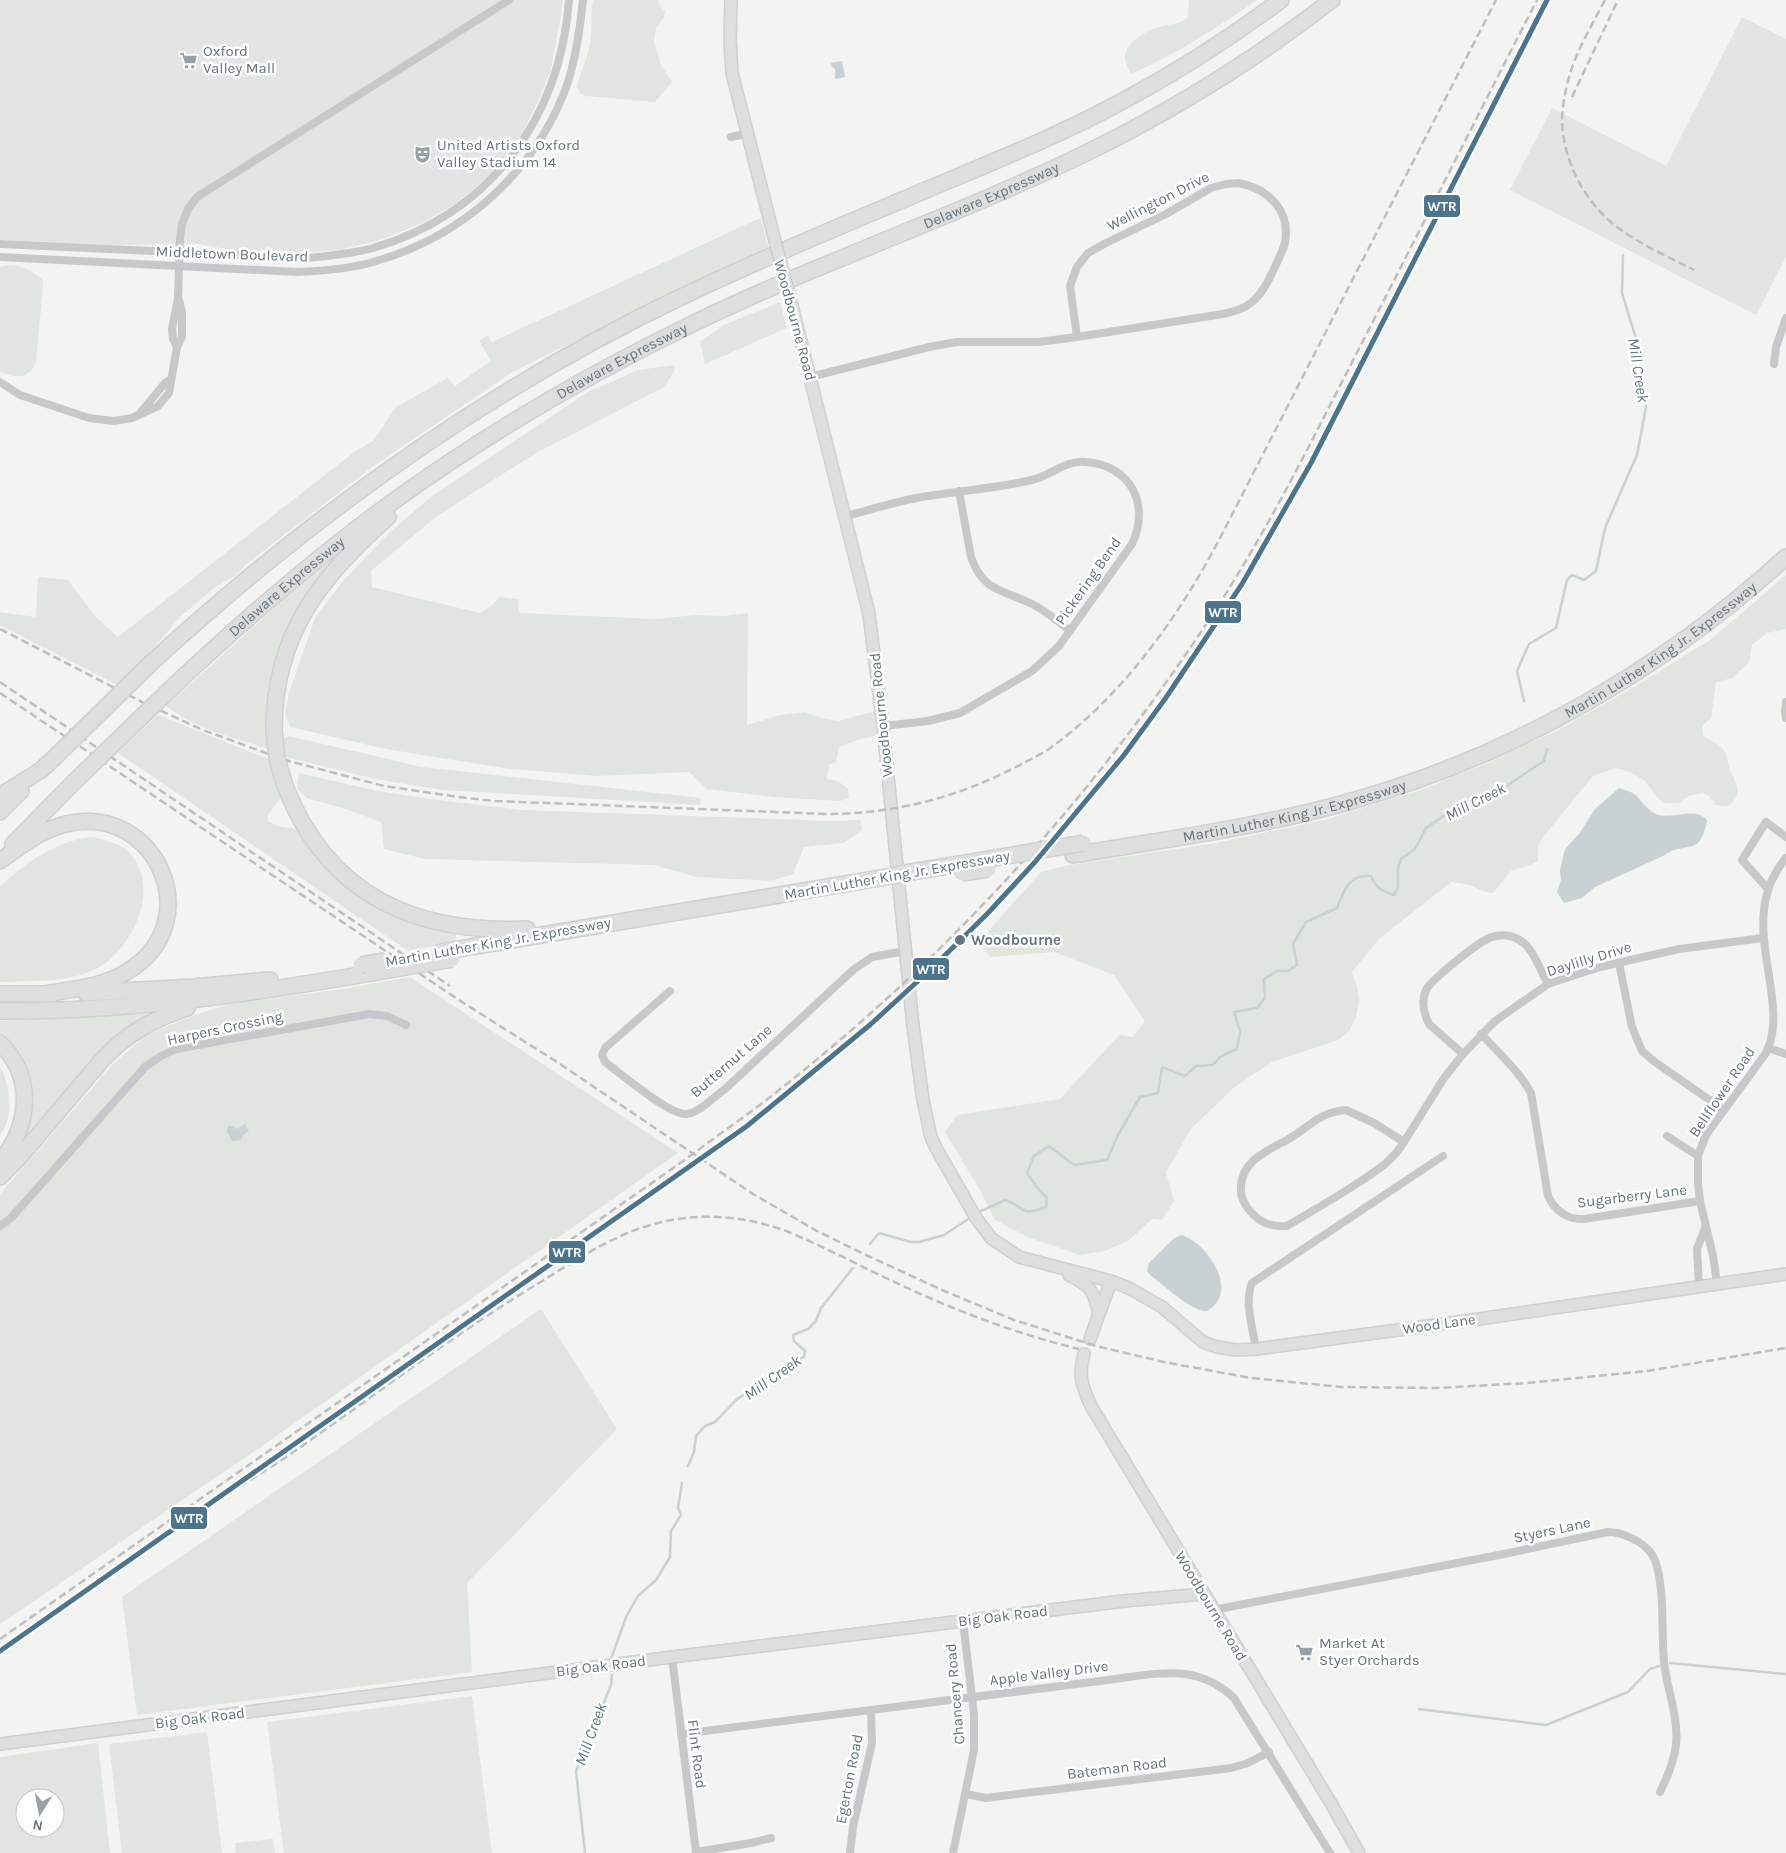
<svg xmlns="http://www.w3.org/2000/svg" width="1786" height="1853" viewBox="0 0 1786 1853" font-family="Karla,sans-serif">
<rect width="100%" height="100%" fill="#f3f3f1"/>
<!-- built -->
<g fill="#e3e5e4">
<polygon points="0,0 563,0 561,15 551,69 538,102 521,135 491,175 456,203 420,224 386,238 340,250 298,253 247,253 199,244 117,245 0,240"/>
<polygon points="1742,17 1786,39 1786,257 1756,315 1510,190 1552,108 1666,166"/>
<polygon points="472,1696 492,1853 284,1853 267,1722"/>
<polygon points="207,1732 222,1853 122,1853 109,1744"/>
</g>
<!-- green -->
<g fill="#e1e5df" fill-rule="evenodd">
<path d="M 593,0 L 658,0 L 660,6 L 665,11 L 664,17 L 656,28 L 654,42 L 661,65 L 672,82 L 655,102 L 586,96 L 580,93 L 577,87 C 580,72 588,59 590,43 C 593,29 590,14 593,0 Z"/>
<path d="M 1189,0 L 1257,0 C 1217,28 1176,54 1131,74 C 1129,69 1124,62 1125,56 C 1127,41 1146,31 1159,27 C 1172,23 1177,26 1188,17 Z"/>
<polygon points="760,218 770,251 678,291 514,371 372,467 249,562 235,576 214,588 179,618 160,641 117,685 0,625 0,612 36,617 38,577 68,580 94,615 118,637 353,453 374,440 396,407 448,378 455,386 491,361 479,340 488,336 492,342"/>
<path d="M 12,265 C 24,266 33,272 42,279 L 43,286 L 36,361 C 30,380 15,378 0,372 L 0,267 Z"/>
<polygon points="780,302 787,328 705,364 700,342 724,325"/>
<polygon points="674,365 675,370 664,387 536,453 437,516 371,571 372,587 480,613 491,606 499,597 518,599 519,613 655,619 696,615 724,616 748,613 747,725 781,715 805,712 821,718 839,721 875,711 877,736 861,739 839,747 836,762 829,765 827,779 838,781 848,789 849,798 840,801 774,797 707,789 689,772 597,776 503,768 386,749 290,727 285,713 289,693 315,618 343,581 390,532 432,496 588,392 638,370"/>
<path d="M 356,541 L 299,612 L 272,750 C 236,739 196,729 166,706 L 302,583 Z"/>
<path d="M 1786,575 L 1786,629 L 1767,633 L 1752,645 L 1749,662 L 1733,678 L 1716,682 L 1711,718 L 1702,726 L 1703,736 C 1709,740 1718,743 1723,749 C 1728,755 1727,761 1729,767 C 1735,784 1745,792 1728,806 L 1716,805 L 1708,795 L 1702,793 L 1689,796 L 1678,803 L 1664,803 L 1658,798 L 1644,780 L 1630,772 L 1616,768 L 1593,776 L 1543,837 L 1538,847 L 1538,861 L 1531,865 L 1511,871 L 1493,893 L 1485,892 L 1470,885 L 1451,882 L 1379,939 L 1352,972 L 1357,987 L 1359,1001 L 1356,1017 L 1349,1031 L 1338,1040 L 1272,1062 L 1233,1088 L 1190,1130 L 1166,1173 L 1174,1201 L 1162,1220 L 1152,1219 L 1128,1241 L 1105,1251 L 1080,1255 L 1030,1238 L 995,1220 L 980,1190 L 945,1132 L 957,1115 L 1060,1099 L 1119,1035 L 1133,1037 L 1145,1021 L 1114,975 L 1054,952 L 990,957 L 984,948 L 989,930 L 1041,872 L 1070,865 L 1216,843 L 1324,820 L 1421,790 L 1485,764 L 1560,729 L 1634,687 L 1710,640 Z"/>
<polygon points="158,715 273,761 283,795 267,816 269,822 281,827 300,829 328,866 456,932 456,942 408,951 118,753"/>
<polygon points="289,736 422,767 700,798 701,805 442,790 375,779 285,757 284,738"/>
<polygon points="299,773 378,791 438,800 522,810 831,821 860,820 862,830 843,843 804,847 793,874 771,881 697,877 654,865 425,859 384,849 381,822 346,809 306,798 297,788"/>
<path d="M 93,837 C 107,841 124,844 133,857 C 159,892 132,949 98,968 C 69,983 31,981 0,982 L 0,887 C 23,864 59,839 93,837 Z"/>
<polygon points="410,977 678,1153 265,1444 0,1624 0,1194 113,1064 146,1035 195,1015 229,1004 342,989"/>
<polygon points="162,1013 157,1015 11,1159 28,1117 0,1039 0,1021"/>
<path d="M 0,1067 C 9,1082 12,1106 7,1122 C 5,1127 2,1132 0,1136 Z"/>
<polygon points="541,1309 617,1429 467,1583 472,1672 137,1715 122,1597"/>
<path d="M 98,1743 L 110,1853 L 0,1853 L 0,1757 ZM 25,1798 L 55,1798 L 55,1828 L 25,1828 Z"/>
<polygon points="273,1839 275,1853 236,1853 235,1843"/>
</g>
<!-- water -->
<g fill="#c8d1d3">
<polygon points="842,61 845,77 835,79 835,69 832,67 831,63"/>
<path d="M 1619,788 C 1624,790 1630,791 1634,794 C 1641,799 1646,809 1654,813 C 1670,822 1694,805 1707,820 C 1706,827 1703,838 1698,843 C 1694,847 1680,848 1674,850 C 1670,851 1667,854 1663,856 L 1595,887 L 1582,898 L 1564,903 L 1557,892 L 1561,880 L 1560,870 L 1565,849 L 1579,834 L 1595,809 Z"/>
<polygon points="245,1124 249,1131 243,1135 241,1140 232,1141 227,1131 228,1126 232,1126 237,1129"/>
<path d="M 1181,1235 C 1207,1242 1241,1292 1207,1311 C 1192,1312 1164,1285 1151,1276 L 1147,1271 L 1149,1263 L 1173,1239 Z"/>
</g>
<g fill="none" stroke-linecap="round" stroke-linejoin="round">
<!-- stream -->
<g stroke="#c8d1d3" stroke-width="2.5">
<polyline points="1524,701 1517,671 1529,644 1556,628 1567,580 1572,575 1584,580 1596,571 1605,528 1637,455 1646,407 1638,345 1622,293 1623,255"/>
<path d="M 979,1212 L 1005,1200 C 1027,1206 1016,1218 1046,1207 L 1047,1198 L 1039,1190 L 1027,1173 L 1034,1156 L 1049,1146 L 1074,1165 L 1107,1160 L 1118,1135 L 1140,1097 L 1158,1093 L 1162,1067 L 1185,1076 L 1196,1066 L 1213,1065 L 1220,1057 L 1237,1049 L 1240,1031 L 1234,1012 L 1257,1008 L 1265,998 L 1264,979 L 1277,971 L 1288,971 L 1297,965 L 1293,944 L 1306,922 L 1337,908 C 1344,890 1349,874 1371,876 C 1376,888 1382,891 1394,895 L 1398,887 L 1398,868 L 1401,859 L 1415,849 L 1426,828 L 1457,807 L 1479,796 L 1505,787 L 1544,761 L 1547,749"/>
<polyline points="870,1244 879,1233 911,1242 919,1242 944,1235 970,1218"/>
<polyline points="688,1466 694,1452 696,1436 705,1426 715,1422 736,1400 779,1371 790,1366 795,1360 804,1357 805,1351 794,1341 793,1335 808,1329 816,1321 821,1308 853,1268"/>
<polyline points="611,1659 626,1617 638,1596 656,1580 670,1557 671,1531 681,1515 678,1508 682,1483"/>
<polyline points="1670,1663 1786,1674"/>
<polyline points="1419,1709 1546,1725 1628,1692 1650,1669 1659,1666"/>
<polyline points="585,1853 576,1771 611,1685 612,1675"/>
</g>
<defs>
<g id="secondary">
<polyline points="731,0 730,39 732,73 774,237"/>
<polyline points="790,298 869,614 883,726 913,1026 923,1100 931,1137 936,1148 976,1218 991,1238 1019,1257 1111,1281 1129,1288 1162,1307 1203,1342 1217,1347 1236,1350 1256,1349 1465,1321 1786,1274"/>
<path d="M 1069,1275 C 1091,1286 1093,1290 1099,1313"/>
<polyline points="1090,1339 1111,1281"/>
<path d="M 1084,1354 C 1078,1376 1082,1386 1091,1406 L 1332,1805 L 1359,1853"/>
<polyline points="0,1744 672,1657 1124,1601 1203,1594"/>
</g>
<g id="highway">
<path d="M 151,663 C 311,516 487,389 683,296 C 773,253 865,216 957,177 C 1012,154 1067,131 1119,103 C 1176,73 1230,38 1281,0"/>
<path id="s1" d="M 182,678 C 237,627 293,578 351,533 C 456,452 571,383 690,325 C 821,261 961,215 1092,150 C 1177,108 1257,58 1332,0"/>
<path d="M 274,730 C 274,634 320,578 388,517"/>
<path d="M 285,786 C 328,896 415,934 527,929"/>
<polyline points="0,796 41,770 52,760"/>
<polyline points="0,812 21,791"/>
<polyline points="13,844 73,783"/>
<path id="s2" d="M 1073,855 C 1162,840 1253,828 1341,804 C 1507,759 1659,673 1786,557"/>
<path d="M 0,861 C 20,846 41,830 66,824 C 156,802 209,922 128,971 C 103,987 73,989 44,994"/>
<polyline points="905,873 972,862"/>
<polyline points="441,952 892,876"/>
<polyline points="86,993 193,987 270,980"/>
<polyline points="0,994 53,994"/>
<path d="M 0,1011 C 125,1012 249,994 372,973"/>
<path d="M 0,1043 C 35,1078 30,1126 0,1162"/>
<path d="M 0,1177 L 18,1159 L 103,1059 C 127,1033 154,1019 187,1008"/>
</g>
</defs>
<!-- secondary casing -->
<use href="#secondary" stroke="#cfd0d1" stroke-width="14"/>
<!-- highway casing -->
<use href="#highway" stroke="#cfd0d0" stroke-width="18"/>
<!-- street -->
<g stroke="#c7c8c9" stroke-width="8">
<polyline points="731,137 747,134"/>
<path d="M 1239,183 C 1268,189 1291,210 1285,243 C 1282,253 1277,262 1273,271 C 1267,284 1260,297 1248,305 C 1241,310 1232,312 1223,314 L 1077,337 L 1070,286 L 1077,267 L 1088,253 L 1106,243 L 1166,214 L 1211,188 L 1226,184 Z"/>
<path d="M 0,244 L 306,258 C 328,256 351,254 373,248 C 490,213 560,120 569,0"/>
<path d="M 0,257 L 298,272 C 323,271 349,269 373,262 C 462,237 535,173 567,85 C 576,58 580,29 583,0"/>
<polyline points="177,347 173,339 172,329 178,298 180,239 182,224 188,209 197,197 509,0"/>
<polyline points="1774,364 1776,347 1786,318"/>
<polyline points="810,377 929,347 957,342 1038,342 1077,337"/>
<polyline points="0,382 20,395 89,418 114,421 132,418 158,406 169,393 177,347 182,337 182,312 179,300"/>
<polyline points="141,412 165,383 171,379"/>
<path d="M 959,491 L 971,557 C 983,592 1004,590 1032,604 C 1046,611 1058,621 1070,631"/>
<path d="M 846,516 C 869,510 892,503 916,498 C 954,491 994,489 1032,480 C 1052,475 1065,460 1086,462 C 1130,465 1151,504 1132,544 L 1059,646 L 1032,671 L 960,713 L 928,721 L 883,726"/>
<polyline points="1786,702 1785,712 1786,718"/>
<polyline points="1768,889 1742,860 1766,822 1786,837"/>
<polyline points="1619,963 1632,1027 1642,1051 1655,1062 1724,1110"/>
<path d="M 670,991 L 605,1048 L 602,1055 L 605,1062 C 620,1073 670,1116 686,1114 C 699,1113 714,1097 725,1089 L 853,970 L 872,957 L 905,951"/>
<path d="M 1481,1034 C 1499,1053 1518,1070 1531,1093 L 1548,1196 C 1555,1211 1568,1220 1584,1219 L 1700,1201"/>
<polyline points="1768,1048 1786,1054"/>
<path d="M 1463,1054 L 1429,1024 C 1424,1014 1421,1001 1426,990 C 1431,980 1480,940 1492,937 C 1503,933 1516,936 1525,944 C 1535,953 1541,972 1548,984"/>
<path d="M 1346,1110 L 1374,1123 L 1404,1142 C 1392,1161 1379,1169 1361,1181 C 1337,1197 1312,1211 1287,1226 C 1271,1227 1260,1223 1250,1211 C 1244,1204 1240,1197 1241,1187 C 1242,1158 1271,1150 1292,1137 C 1312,1124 1321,1112 1346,1110 Z"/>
<polyline points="1667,1136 1698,1156"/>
<polyline points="1404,1142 1444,1078 1463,1054 1495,1021 1548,984 1600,967 1679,949 1763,938"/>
<polyline points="0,1226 11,1218 145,1067 161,1056 176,1049 369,1014 387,1016 406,1025"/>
<path d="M 1717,1283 L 1713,1256 L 1700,1201 L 1698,1183 L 1698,1156 L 1706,1135 L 1766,1053 C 1775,1034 1774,1017 1772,997 C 1766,947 1750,901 1786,858"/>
<polyline points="1699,1286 1697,1249 1705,1228"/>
<path d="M 1256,1349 C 1253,1329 1244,1302 1252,1283 L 1443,1156"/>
<path d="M 1213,1610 L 1504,1554 L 1608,1532 C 1622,1532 1642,1541 1651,1553 C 1666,1574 1661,1635 1664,1662 C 1667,1690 1679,1717 1676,1745 C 1674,1762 1667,1778 1660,1792"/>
<polyline points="672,1657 696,1853"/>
<path d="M 681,1734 L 1108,1680 C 1155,1674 1196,1662 1234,1698 L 1330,1853"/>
<polyline points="966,1794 986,1798 1002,1796 1231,1768 1248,1763 1269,1752"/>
<polyline points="696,1852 751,1843 771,1838"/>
<polyline points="850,1853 853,1827 872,1743 871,1710"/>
<polyline points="953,1853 974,1750 974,1715 963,1621"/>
</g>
<!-- secondary -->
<use href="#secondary" stroke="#dddedd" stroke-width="11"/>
<!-- highway -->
<use href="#highway" stroke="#dddedd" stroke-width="15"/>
<!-- rail -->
<g stroke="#bdbebf" stroke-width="2.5" stroke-dasharray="8 4" stroke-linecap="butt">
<path d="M 1605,0 C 1594,21 1581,43 1573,65 C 1567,82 1563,100 1562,118 C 1562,159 1584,202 1617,227 C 1640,244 1668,257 1694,270"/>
<polyline points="1572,97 1618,0"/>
<path d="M 0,629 L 144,703 L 203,730 L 285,760 L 384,786 L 458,797 L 495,801 L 826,814 C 893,814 956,798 1016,767 C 1027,761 1038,756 1049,749 C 1121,697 1176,621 1218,542 L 1496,0"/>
<polyline points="0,682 450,986"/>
<polyline points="0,693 462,1002 557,1062 753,1194 817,1231 866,1255 942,1290 1014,1320 1096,1346 1164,1362 1251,1378 1341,1387 1437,1388 1527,1383 1647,1371 1786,1348"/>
<path d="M 209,1505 C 235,1489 263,1473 289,1455 C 370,1399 449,1338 534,1286 C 573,1262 613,1234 658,1223 C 701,1212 742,1216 784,1230 C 832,1250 877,1275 925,1296 C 975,1318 1026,1336 1079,1349"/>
<path d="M 0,1639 L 686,1159 C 715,1137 746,1116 774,1094 C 948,958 1096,794 1216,609 C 1272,523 1317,430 1364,339 C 1422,226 1479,113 1537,0"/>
</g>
<defs>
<polyline id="secondary-bridge" points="774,237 790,298"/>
<g id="highway-bridge">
<polyline points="274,730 277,758 285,786"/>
<polyline points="52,760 151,663"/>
<polyline points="73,783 182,678"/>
<polyline points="972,862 1083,843"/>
<polyline points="962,873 988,869"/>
<polyline points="892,876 905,873"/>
<polyline points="361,965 385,961"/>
<polyline points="372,973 452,959"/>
</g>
</defs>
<!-- secondary-bridge casing -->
<use href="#secondary-bridge" stroke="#cfd0d1" stroke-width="14" stroke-linecap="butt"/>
<!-- highway-bridge casing -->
<use href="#highway-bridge" stroke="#cfd0d0" stroke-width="18" stroke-linecap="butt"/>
<!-- secondary-bridge -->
<use href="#secondary-bridge" stroke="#dddedd" stroke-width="11"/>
<!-- highway-bridge -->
<use href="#highway-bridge" stroke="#dddedd" stroke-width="15"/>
<defs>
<polyline id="rail-1" points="0,1651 747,1126 871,1024 931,969 988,913 1035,862 1124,755 1165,699 1242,584 1311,463 1547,0"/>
</defs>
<!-- rail-1 casing -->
<use href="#rail-1" stroke="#fff" stroke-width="9"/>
<!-- rail-1 -->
<use href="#rail-1" stroke="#4c748c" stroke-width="5"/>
</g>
<!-- icons -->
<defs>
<symbol id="supermarket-bare" viewBox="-9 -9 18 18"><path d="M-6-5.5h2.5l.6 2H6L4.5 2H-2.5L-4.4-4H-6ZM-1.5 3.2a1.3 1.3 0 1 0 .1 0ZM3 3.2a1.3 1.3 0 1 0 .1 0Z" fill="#96a1a8" stroke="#fff" stroke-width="2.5" paint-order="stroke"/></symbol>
<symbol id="theatre-bare" viewBox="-9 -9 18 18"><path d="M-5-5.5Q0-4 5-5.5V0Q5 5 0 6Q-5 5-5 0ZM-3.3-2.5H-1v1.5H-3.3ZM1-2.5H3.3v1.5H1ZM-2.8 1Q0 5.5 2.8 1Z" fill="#96a1a8" stroke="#fff" stroke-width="2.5" paint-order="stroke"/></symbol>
</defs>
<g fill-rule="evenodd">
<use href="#supermarket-bare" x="176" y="48" width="25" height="25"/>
<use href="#theatre-bare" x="410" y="142" width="25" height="25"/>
<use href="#supermarket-bare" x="1292" y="1640" width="25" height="25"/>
</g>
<!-- markers -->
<circle fill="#647580" stroke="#fff" stroke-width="2" cx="960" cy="940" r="6"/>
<g text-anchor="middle" stroke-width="5" stroke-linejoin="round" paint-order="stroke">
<!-- poi labels -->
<g font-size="15" fill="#647580" stroke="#fff" text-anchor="start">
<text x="203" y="56">Oxford<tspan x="203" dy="17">Valley Mall</tspan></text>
<text x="437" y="150">United Artists Oxford<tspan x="437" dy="17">Valley Stadium 14</tspan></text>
<text x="1319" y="1648">Market At<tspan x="1319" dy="17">Styer Orchards</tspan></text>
</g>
<!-- street labels -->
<g font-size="15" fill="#647580" stroke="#fff">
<text dy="5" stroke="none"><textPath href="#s1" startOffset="949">Delaware Expressway</textPath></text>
<text transform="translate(1158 201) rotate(-27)" y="5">Wellington Drive</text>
<text transform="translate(232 254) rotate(2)" y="5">Middletown Boulevard</text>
<text transform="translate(795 320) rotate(75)" y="5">Woodbourne Road</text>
<text dy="5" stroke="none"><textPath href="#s1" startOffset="544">Delaware Expressway</textPath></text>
<text transform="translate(1088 581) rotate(-55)" y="5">Pickering Bend</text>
<text dy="5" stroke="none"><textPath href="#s1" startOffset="139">Delaware Expressway</textPath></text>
<text dy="5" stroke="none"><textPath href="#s2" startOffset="630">Martin Luther King Jr. Expressway</textPath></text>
<text transform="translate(881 715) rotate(-96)" y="5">Woodbourne Road</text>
<text dy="5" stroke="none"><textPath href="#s2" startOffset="226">Martin Luther King Jr. Expressway</textPath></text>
<text transform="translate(897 875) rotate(-10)" y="5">Martin Luther King Jr. Expressway</text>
<text transform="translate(498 942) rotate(-10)" y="5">Martin Luther King Jr. Expressway</text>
<text transform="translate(1589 959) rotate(-17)" y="5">Daylilly Drive</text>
<text transform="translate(225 1028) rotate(-12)" y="5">Harpers Crossing</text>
<text transform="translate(731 1061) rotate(-41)" y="5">Butternut Lane</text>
<text transform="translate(1722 1092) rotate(-56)" y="5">Bellflower Road</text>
<text transform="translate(1632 1196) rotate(-7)" y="5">Sugarberry Lane</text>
<text transform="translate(1439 1324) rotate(-8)" y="5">Wood Lane</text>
<text transform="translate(1552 1530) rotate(-12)" y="5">Styers Lane</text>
<text transform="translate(1211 1606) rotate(59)" y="5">Woodbourne Road</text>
<text transform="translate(1003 1616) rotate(-7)" y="5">Big Oak Road</text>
<text transform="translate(601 1666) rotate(-7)" y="5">Big Oak Road</text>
<text transform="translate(1049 1673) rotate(-7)" y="5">Apple Valley Drive</text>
<text transform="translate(955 1694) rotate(-95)" y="5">Chancery Road</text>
<text transform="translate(200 1718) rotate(-7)" y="5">Big Oak Road</text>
<text transform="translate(697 1754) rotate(83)" y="5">Flint Road</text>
<text transform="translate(1117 1768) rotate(-7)" y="5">Bateman Road</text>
<text transform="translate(849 1779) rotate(-79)" y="5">Egerton Road</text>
</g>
<!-- stop labels -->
<g font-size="15" font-weight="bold" fill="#647580" stroke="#fff" text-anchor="start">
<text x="971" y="945">Woodbourne</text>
</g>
<!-- water labels -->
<g font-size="16" font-style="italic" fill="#60777e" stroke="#fff">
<text transform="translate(1639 370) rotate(81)" y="6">Mill Creek</text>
<text transform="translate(1475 801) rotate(-27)" y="6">Mill Creek</text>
<text transform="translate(772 1377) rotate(-35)" y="6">Mill Creek</text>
<text transform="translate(590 1734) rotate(-70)" y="6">Mill Creek</text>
</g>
</g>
<g stroke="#fff" stroke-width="2">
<rect x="1423" y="194" width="38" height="24" rx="5" fill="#4c748c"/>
<rect x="1204" y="600" width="38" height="24" rx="5" fill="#4c748c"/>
<rect x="912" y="957" width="38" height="24" rx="5" fill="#4c748c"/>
<rect x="548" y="1240" width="38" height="24" rx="5" fill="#4c748c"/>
<rect x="170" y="1506" width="38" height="24" rx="5" fill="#4c748c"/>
</g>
<g font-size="14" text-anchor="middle" font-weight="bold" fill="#fff">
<text x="1442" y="211">WTR</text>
<text x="1223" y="617">WTR</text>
<text x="931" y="974">WTR</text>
<text x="567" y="1257">WTR</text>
<text x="189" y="1523">WTR</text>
</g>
<!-- north arrow -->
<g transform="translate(40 1813) rotate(191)"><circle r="24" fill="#ffffff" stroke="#c1c8cc"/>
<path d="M0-4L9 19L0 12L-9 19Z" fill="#96a1a8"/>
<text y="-8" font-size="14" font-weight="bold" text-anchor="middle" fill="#647580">N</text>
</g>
</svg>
